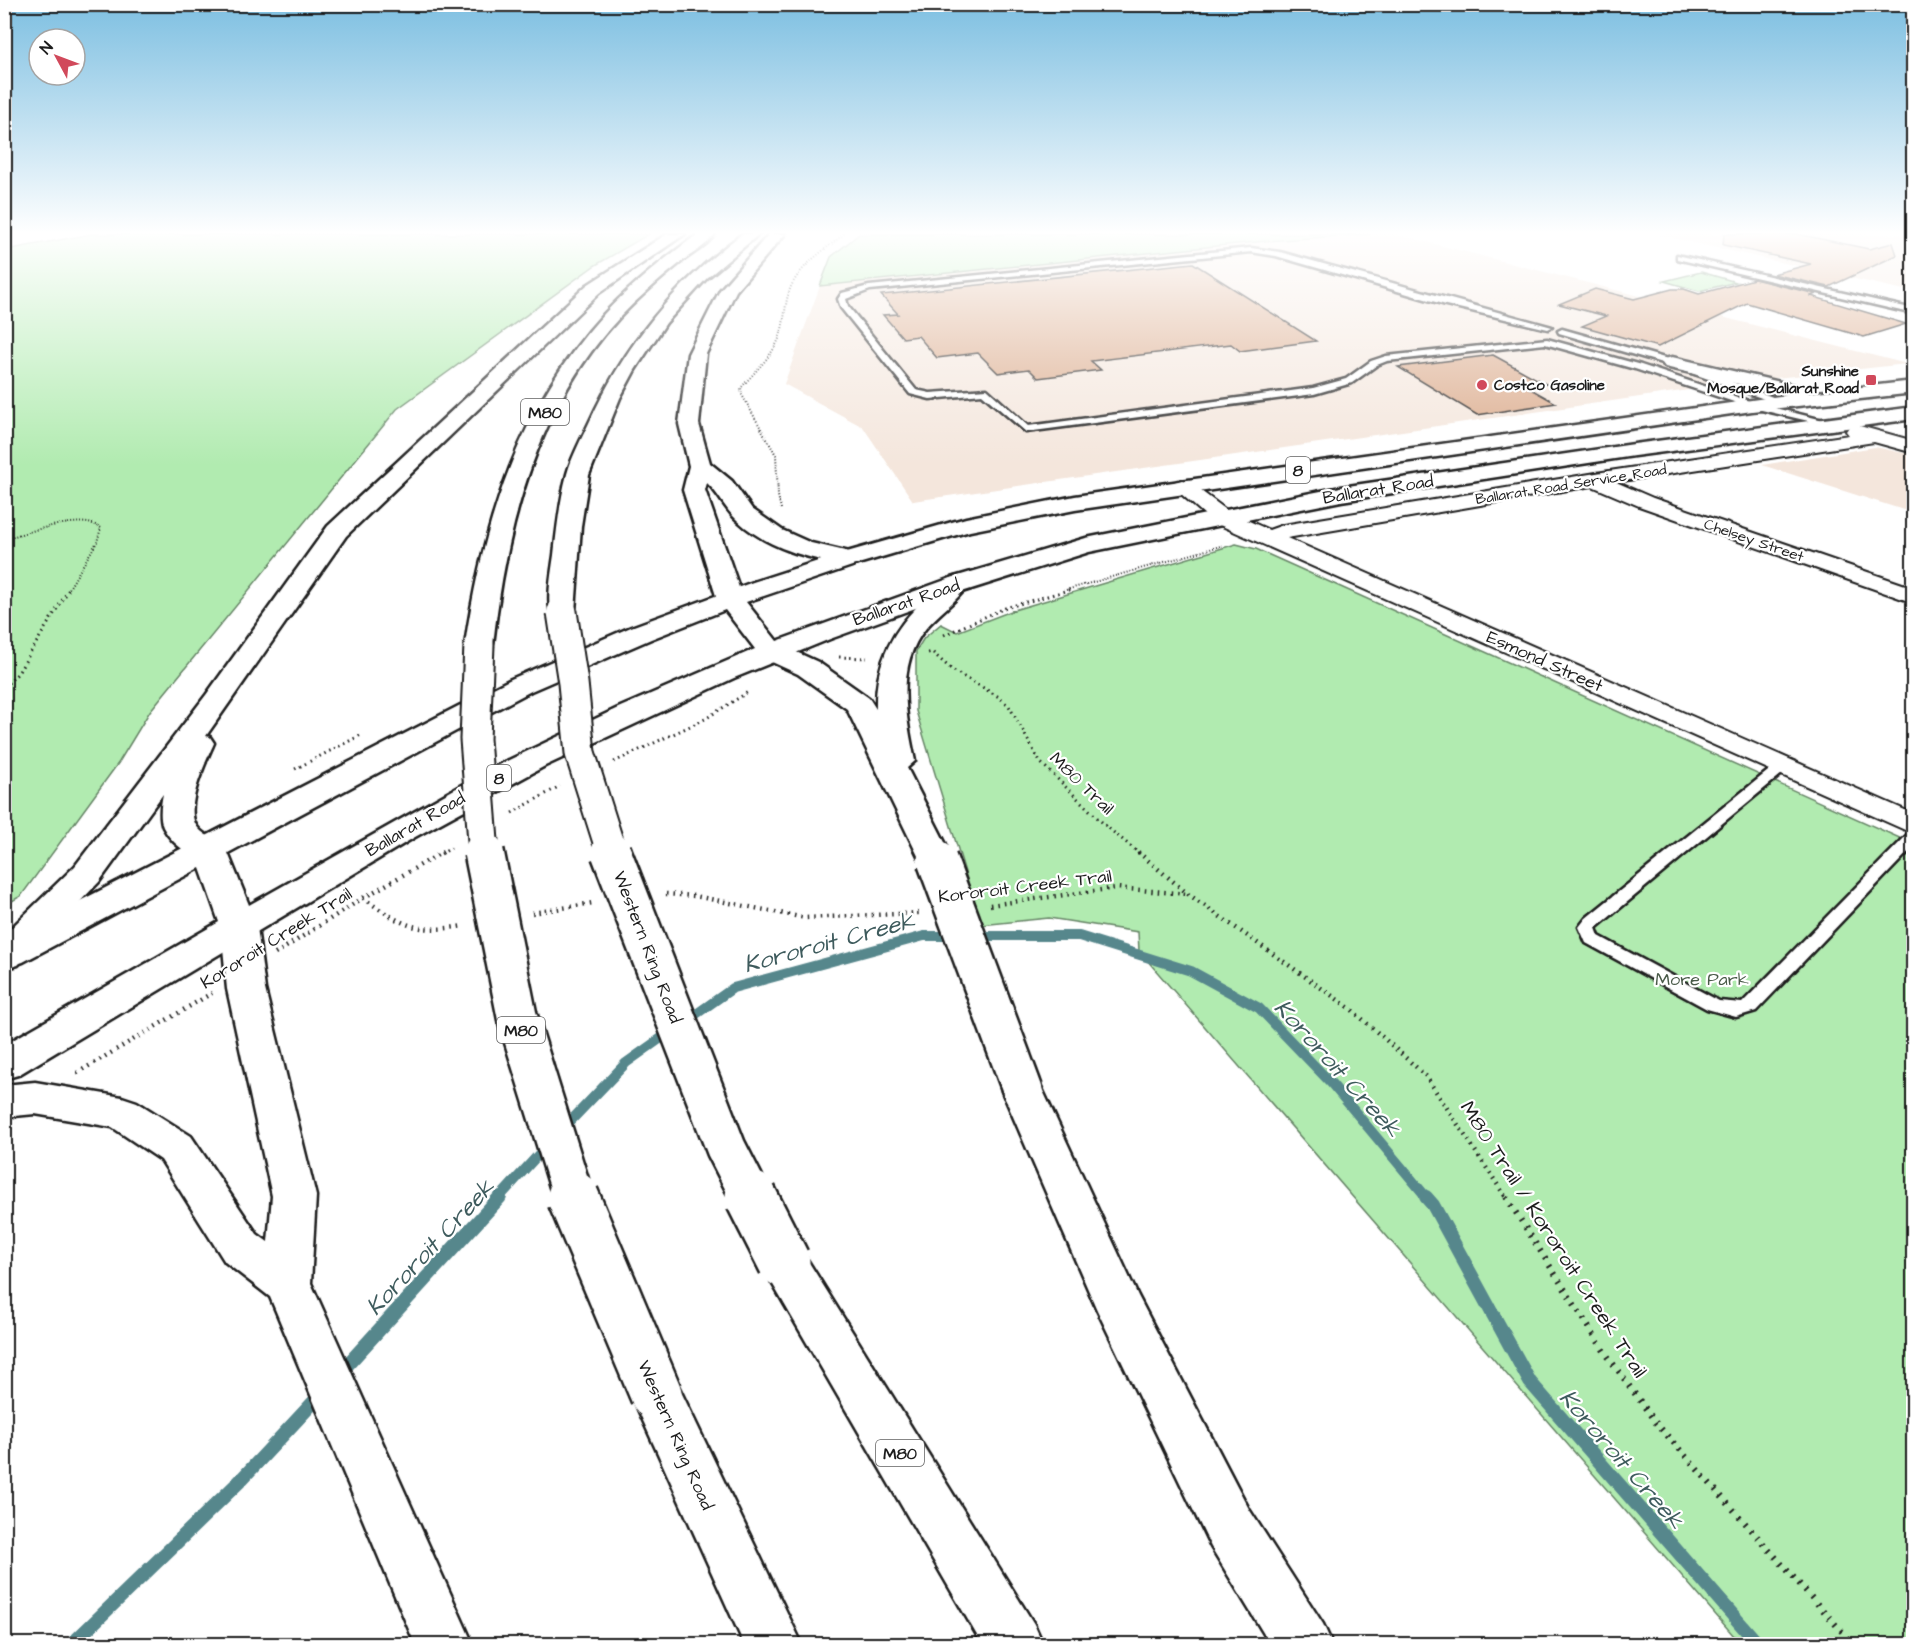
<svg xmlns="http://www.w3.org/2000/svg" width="1918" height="1649" viewBox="0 0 1918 1649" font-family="'Architects Daughter',sans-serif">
<rect width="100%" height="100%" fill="#fff"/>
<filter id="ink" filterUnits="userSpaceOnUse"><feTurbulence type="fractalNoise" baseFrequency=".0167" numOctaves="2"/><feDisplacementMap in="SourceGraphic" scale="12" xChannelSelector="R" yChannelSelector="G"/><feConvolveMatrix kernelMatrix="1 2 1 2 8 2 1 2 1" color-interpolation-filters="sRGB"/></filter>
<g filter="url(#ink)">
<!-- built -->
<g fill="#f4e6dc">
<polygon points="1370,234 1395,234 1907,364 1766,379 913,501 863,427 784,384 820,286 1266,241"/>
<polygon points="1655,234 1913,234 1913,292"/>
<polygon points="1875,447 1913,455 1913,513 1762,465"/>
</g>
<!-- green -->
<g fill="#b1ebb0" stroke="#668466" stroke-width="1.5">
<polygon points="92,234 649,234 594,266 397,409 150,711 119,762 21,896 5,905 5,250"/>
<polygon points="859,234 1370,234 1266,241 820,286 831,257"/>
<polygon points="1701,272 1736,282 1699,291 1664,281"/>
<polygon points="1236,544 1256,549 1913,844 1913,1644 1741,1644 1139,951 1138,932 1049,918 981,925 916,711 916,651 924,638 941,624 957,632 1014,610"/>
</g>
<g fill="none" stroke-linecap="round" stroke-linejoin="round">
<!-- stream-far1 -->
<g stroke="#57878c" stroke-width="10">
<polyline points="976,936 1079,936 1191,971 1259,1008 1331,1083 1428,1199"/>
<polyline points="685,1022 733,988 924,936 956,936"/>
<polyline points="562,1130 626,1063 671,1031"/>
<polyline points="498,1199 548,1144"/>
</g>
<!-- stream -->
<g stroke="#57878c" stroke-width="14">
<polyline points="1426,1197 1433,1205 1530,1382 1758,1644"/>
<polyline points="339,1374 500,1197"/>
<polyline points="72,1644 239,1482 322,1393"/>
</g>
</g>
<!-- building -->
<g fill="#dbab8c" stroke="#1c1c1c" stroke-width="1.5">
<polygon points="1724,234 1797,234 1869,249 1893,243 1897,255 1829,287 1773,274 1811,264 1723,245"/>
<polygon points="1193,263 1316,341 1240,351 1231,344 1091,361 1101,370 1038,378 1029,369 998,373 978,353 937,358 918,336 903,338 883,315 898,314 881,295"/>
<polygon points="1754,279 1816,294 1811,296 1906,324 1864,337 1747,303 1658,347 1582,326 1606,316 1559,304 1595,289 1634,299 1672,289 1684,289 1699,294"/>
<polygon points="1493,355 1546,384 1527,387 1556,403 1477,415 1398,367"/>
</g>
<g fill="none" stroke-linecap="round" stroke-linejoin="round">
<defs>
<g id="service">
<polygon points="1251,248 1280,252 1552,327 1548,329 1446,305 1276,256 1251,252 870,290 846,299 848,306 916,390 930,393 987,389 1028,426 1313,388 1346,379 1371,361 1386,356 1547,339 1641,365 1755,403 1835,423 1830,426 1749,407 1635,369 1545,344 1387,361 1377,365 1352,383 1314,394 1026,432 982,394 930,399 910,394 841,308 838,299 842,293 869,286"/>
<polygon points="1677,255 1914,309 1914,314 1677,259"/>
<polygon points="1562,329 1675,361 1792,404 1784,406 1669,365 1559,333 1558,331"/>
<polygon points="1783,762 1788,763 1790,766 1788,769 1596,928 1599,936 1719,1001 1742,1003 1909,833 1914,831 1914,846 1756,1011 1736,1017 1707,1009 1586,943 1579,927 1586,918 1778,763"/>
</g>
<polygon id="minor" points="1856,425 1914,441 1914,453 1874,442 1616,482 1653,498 1914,588 1914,603 1639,506 1592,486 1287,538 1914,814 1914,834 1213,522 1172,486 1175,482 1182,480 1189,482 1229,512 1269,530 1283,525 1596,473 1849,435 1846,431 1849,427"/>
<path id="trunk" d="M 1672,357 L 1806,388 L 1808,393 L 1914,381 L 1914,393 L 1752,411 L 1075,510 L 970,531 L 858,564 L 746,602 L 777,641 L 951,578 L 1086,538 L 1341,487 L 1634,444 L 1914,407 L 1914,419 L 1634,456 L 1341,501 L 1089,552 L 949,596 L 830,639 L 734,678 L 545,766 L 415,837 L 18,1075 L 4,1079 L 4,1045 L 219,922 L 200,868 L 23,962 L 10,966 L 4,964 L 4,940 L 511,679 L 631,627 L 753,582 L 840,554 L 966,518 L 1075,496 L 1787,395 L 1665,367 L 1662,363 L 1665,359 ZM 725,610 L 755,649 L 618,708 L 490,769 L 249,905 L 228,853 L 531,691 L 651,639 Z"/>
<g id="motorway">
<path d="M 667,234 L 685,234 L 599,293 L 346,536 L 206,736 L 210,737 L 214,743 C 206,762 182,809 198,828 C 206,838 219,839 227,850 L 222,858 C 199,864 174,848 163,827 C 159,817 161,804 163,794 L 99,882 L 18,965 L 4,969 L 4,935 L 75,866 L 206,695 L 328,526 L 587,285 Z"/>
<path d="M 698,234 L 715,234 C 707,246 691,254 680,263 C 659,280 638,298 619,318 C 536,408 506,527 493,645 L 489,651 L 479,653 L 469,651 L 465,645 C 483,523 519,407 604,314 C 632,284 665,258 698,234 Z"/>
<path d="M 742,234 L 759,234 L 707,278 L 666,323 L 635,370 L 620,398 L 589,475 L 581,526 L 575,612 L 571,618 L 562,620 L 553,618 C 545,606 552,570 554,555 C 557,528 560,500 567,474 C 572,456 581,440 589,423 C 624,346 673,285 742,234 Z"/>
<path d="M 769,234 L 785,234 L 736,291 L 706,354 L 699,424 L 710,463 L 732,481 L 752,509 L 782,530 L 811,543 L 858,554 L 861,559 L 858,564 L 849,566 C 808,558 768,549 737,520 C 725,509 719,494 707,483 L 705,490 L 743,599 L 739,605 L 730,607 L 721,605 L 717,599 L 683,490 L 689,466 L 679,424 L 688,354 L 720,290 Z"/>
<path d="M 955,577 L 964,580 L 968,585 C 957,601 939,613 926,628 C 895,665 906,718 915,761 L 907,768 L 954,860 L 949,868 L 937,871 L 925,868 L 920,860 L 847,709 L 798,674 L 761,657 L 757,651 L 761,645 L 771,643 L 781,645 L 818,662 L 869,698 L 876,709 C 875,663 892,629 925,599 C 935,590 942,580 955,577 Z"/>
<polygon points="239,915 252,918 257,927 265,989 316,1196 311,1283 473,1644 415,1644 270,1297 225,1262 161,1160 112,1127 35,1114 4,1117 4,1085 35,1082 122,1097 137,1102 191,1136 257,1234 268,1242 272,1196 227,989 221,927 226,918"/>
<polygon points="1023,1075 1038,1080 1138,1296 1249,1509 1323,1624 1332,1644 1270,1644 1211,1547 1097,1310 1002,1091 1008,1080"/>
<polygon points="784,1242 800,1248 1034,1624 1043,1644 982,1644 768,1276 761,1262 768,1248"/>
<polygon points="656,1370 674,1377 802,1644 744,1644 631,1394 638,1377"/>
</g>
</defs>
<!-- service casing -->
<use href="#service" stroke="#1c1c1c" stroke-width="5"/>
<!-- minor casing -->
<use href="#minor" stroke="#1c1c1c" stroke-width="4"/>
<!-- trunk casing -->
<use href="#trunk" stroke="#1c1c1c" stroke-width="5"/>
<!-- motorway casing -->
<use href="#motorway" stroke="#1c1c1c" stroke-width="5"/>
<!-- path-far3 -->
<g stroke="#1c1c1c" stroke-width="2" stroke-dasharray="1 2" stroke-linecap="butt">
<path d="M 781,509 L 778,496 L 776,455 L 742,395 L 741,388 C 754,372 773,356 780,336 C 787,316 783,296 796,278 C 808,260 827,248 844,234"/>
<path d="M 4,539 C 26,533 82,513 101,528 L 97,542 L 68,590"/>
<polyline points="1066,590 1224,545"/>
</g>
<!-- path-far2 -->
<g stroke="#1c1c1c" stroke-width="3" stroke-dasharray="1.5 4" stroke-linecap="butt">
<polyline points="944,635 1005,608 1072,589"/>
<polyline points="928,653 932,652 952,670 999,697 1009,706 1040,762 1107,827 1140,854"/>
<polyline points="839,657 867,658"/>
<polyline points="4,687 18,673 69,589"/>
<polyline points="614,762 705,719 748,692"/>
<polyline points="295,769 363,734"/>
<polyline points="512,813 560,786"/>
<polyline points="441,854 451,848"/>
</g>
<!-- path-far1 -->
<g stroke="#1c1c1c" stroke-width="4.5" stroke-dasharray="1.5 5" stroke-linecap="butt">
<polyline points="1138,852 1188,894 1351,1009 1425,1075 1507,1199"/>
<polyline points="666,894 695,896 805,918 920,913"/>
<polyline points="363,898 443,852"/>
<polyline points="990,905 1116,888 1188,894"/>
<polyline points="532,913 593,903"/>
<path d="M 275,954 L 363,898 C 403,925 414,934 463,926"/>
<polyline points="77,1073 212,993"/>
</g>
<!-- path -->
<polyline stroke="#1c1c1c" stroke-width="6" stroke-dasharray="2 7" stroke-linecap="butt" points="1506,1197 1604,1351 1656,1423 1853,1644"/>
<!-- service -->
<use href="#service" fill="#fff" fill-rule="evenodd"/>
<!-- minor -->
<use href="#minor" fill="#fff" fill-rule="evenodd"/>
<!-- trunk -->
<use href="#trunk" fill="#fff" fill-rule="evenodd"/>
<!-- motorway -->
<use href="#motorway" fill="#fff" fill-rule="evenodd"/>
<defs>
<g id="motorway-bridge-far2">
<polyline points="562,612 573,683 580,753 612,854"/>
<polyline points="479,645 475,739 484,854"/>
</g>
<g id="motorway-bridge-far1">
<polyline points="484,852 517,1016 574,1199"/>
<polyline points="611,852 726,1148 752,1199"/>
<polyline points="937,860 1023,1091"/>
</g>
<g id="motorway-bridge">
<polyline points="573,1197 656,1394"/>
<polyline points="751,1197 784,1262"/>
</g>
</defs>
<!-- motorway-bridge-far2 casing -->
<use href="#motorway-bridge-far2" stroke="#1c1c1c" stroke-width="33" stroke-linecap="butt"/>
<!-- motorway-bridge-far1 casing -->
<use href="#motorway-bridge-far1" stroke="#1c1c1c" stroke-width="44" stroke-linecap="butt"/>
<!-- motorway-bridge casing -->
<use href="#motorway-bridge" stroke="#1c1c1c" stroke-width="56" stroke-linecap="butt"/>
<!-- motorway-bridge-far2 -->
<use href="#motorway-bridge-far2" stroke="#fff" stroke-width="29"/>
<!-- motorway-bridge-far1 -->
<use href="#motorway-bridge-far1" stroke="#fff" stroke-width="39"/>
<!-- motorway-bridge -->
<use href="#motorway-bridge" stroke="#fff" stroke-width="51"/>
</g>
</g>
<!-- sky -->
<linearGradient id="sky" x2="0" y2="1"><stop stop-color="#7dbfe1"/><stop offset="0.5" stop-color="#fff"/><stop offset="1" stop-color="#fff" stop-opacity="0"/></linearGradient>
<rect width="1918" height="465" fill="url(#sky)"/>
<!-- markers -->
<g fill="#d1495b" stroke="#fff" stroke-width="2">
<rect x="1865" y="374" width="12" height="12" rx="3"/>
<circle cx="1482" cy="385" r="6"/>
</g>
<g text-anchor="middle" stroke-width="4.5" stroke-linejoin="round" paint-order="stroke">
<!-- far-poi labels -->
<g font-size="15" font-weight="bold" fill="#1c1c1c" stroke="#fff" text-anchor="end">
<text x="1859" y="376">Sunshine<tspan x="1859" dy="17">Mosque/Ballarat Road</tspan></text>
<text x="1494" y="390" text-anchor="start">Costco Gasoline</text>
</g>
<!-- far-street labels -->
<g font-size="15" fill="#1c1c1c" stroke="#fff">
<text transform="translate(1571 484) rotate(-9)" y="5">Ballarat Road Service Road</text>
<text transform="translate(1754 540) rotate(19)" y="5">Chelsey Street</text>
</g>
<!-- shield labels -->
<g fill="#fff" stroke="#606060" stroke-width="1.5">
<rect x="521" y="399" width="48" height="26" rx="4.5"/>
<rect x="1286" y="457" width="24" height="26" rx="4.5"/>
<rect x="487" y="765" width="24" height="26" rx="4.5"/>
<rect x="497" y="1017" width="48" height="26" rx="4.5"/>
<rect x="876" y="1440" width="48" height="26" rx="4.5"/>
</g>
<g font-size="16" font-weight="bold" fill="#1c1c1c">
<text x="545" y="418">M80</text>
<text x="1298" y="476">8</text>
<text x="499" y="784">8</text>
<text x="521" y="1036">M80</text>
<text x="900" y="1459">M80</text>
</g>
<!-- street labels -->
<g font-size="18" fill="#1c1c1c" stroke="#fff">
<text transform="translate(1378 489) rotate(-9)" y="6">Ballarat Road</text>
<text transform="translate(906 602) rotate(-19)" y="6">Ballarat Road</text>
<text transform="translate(1545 661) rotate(24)" y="6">Esmond Street</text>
<text transform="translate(1082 783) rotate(44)" y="6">M80 Trail</text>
<text transform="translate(415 824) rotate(-30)" y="6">Ballarat Road</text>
<text transform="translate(1025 886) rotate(-7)" y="6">Kororoit Creek Trail</text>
<text transform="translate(276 938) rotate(-32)" y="6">Kororoit Creek Trail</text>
<text transform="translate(648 947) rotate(69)" y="6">Western Ring Road</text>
<text transform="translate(676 1435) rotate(66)" y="6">Western Ring Road</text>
</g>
<!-- park labels -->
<g font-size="18" fill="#495a48" stroke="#fff">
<text x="1702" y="985">More Park</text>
</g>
<!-- near-street labels -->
<g font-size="21" fill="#1c1c1c" stroke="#fff">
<text transform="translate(1554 1239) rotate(57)" y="7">M80 Trail / Kororoit Creek Trail</text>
</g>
<!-- near-water labels -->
<g font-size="24" font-style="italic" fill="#3e5b5d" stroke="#fff">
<text transform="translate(829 942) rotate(-15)" y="8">Kororoit Creek</text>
<text transform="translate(1338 1068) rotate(48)" y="8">Kororoit Creek</text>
<text transform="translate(430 1247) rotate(-47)" y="8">Kororoit Creek</text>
<text transform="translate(1622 1459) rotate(49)" y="8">Kororoit Creek</text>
</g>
</g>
<!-- margin -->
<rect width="1918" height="1649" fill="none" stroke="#fff" stroke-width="24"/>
<rect x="12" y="12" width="1894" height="1625" fill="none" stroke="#1c1c1c" stroke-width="2" filter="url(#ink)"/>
<!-- north arrow -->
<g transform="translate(57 57) rotate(311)"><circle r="28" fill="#ffffff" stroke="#a4a4a4" stroke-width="1.5"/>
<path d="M0-4.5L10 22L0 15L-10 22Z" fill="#d1495b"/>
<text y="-9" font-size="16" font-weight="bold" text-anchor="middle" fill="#1c1c1c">N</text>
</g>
</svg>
